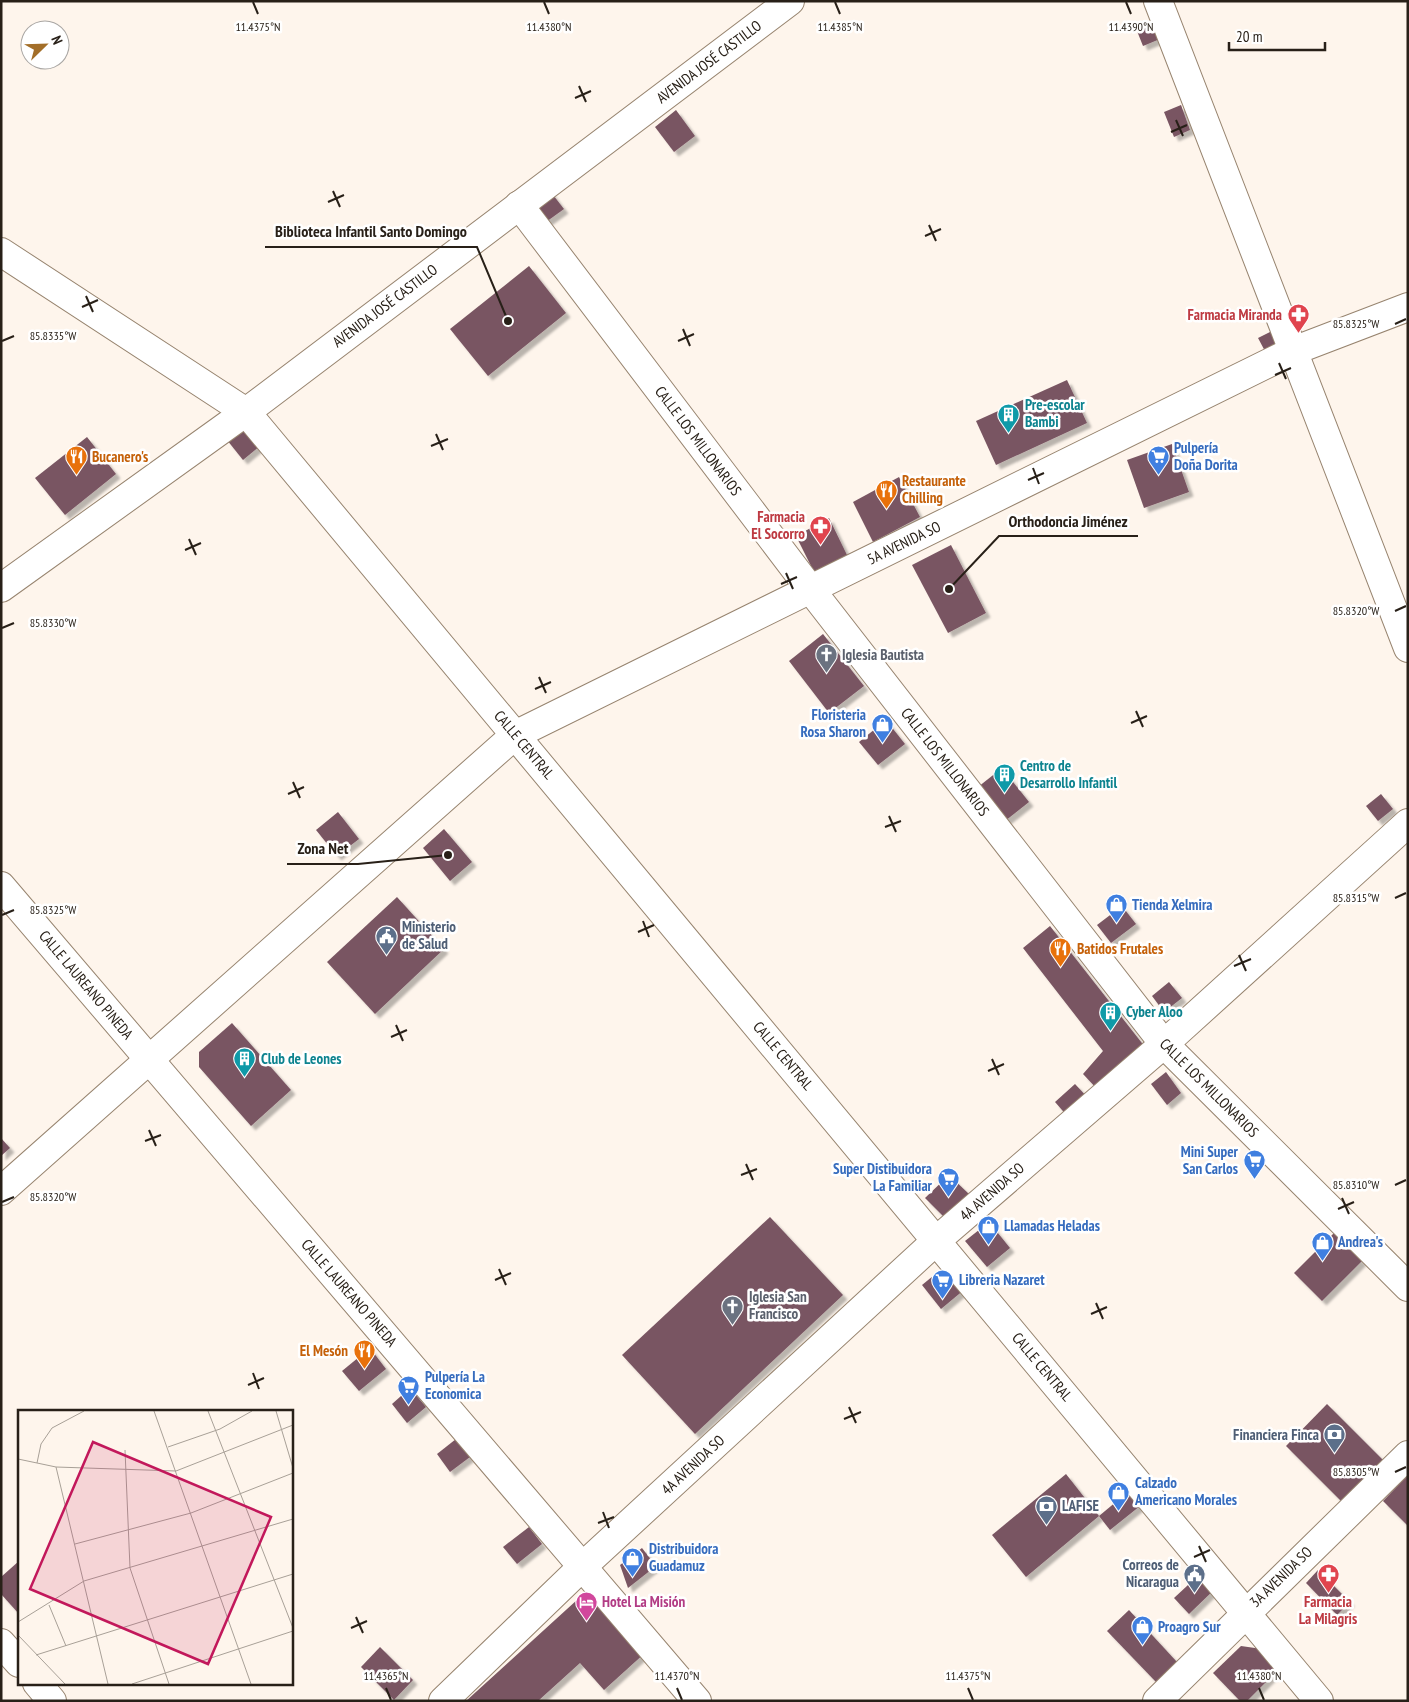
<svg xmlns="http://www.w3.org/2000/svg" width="1409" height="1702" viewBox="0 0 1409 1702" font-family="'PT Sans Narrow',sans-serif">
<defs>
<filter id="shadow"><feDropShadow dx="4.5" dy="4.5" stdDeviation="1" flood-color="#0004"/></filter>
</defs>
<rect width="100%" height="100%" fill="#fef5ec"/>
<!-- building -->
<g fill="#795562" filter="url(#shadow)">
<polygon points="1154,24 1160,39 1143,46 1137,31"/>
<polygon points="1181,105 1190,130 1174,137 1164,112"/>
<polygon points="676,110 695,136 674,152 655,127"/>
<polygon points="550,191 564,209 546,222 532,205"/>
<polygon points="529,266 566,313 488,376 450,329"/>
<polygon points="1274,330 1282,344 1266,353 1258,338"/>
<polygon points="1067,380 1087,423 996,465 976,421"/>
<polygon points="244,425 260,446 243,460 227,440"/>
<polygon points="87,437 116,474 65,515 35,478"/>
<polygon points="1172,444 1189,492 1144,508 1127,460"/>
<polygon points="899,477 920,517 873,542 853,502"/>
<polygon points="829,518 847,555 814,572 796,536"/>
<polygon points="951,545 986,613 948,633 912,565"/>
<polygon points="823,634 864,686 829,713 789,661"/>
<polygon points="886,720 905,744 878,765 859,742"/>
<polygon points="1002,768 1029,802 1005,821 978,787"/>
<polygon points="1381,794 1393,809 1378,821 1366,806"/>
<polygon points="338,812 359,839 337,856 316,830"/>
<polygon points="444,829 472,862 450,881 423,848"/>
<polygon points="397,897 444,949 375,1014 327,962"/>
<polygon points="1122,906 1136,924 1111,943 1097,925"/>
<polygon points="1050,926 1145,1047 1099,1091 1083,1074 1103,1051 1023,948"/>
<polygon points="1169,982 1182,998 1164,1012 1152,996"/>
<polygon points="232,1023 291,1090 251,1126 199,1067 199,1052"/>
<polygon points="1166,1072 1181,1093 1167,1105 1151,1084"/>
<polygon points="1075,1084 1089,1099 1069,1118 1055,1102"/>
<polygon points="1,1138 10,1148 1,1156"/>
<polygon points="949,1175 970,1195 946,1219 925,1198"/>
<polygon points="770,1217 843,1295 695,1434 622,1355"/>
<polygon points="989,1222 1010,1248 987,1267 965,1241"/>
<polygon points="1334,1233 1362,1261 1322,1301 1294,1273"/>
<polygon points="933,1276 956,1279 965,1289 941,1309 922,1285"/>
<polygon points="370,1348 386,1369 359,1391 342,1371"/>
<polygon points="410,1388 426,1407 407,1423 392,1404"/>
<polygon points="1327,1404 1384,1461 1343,1503 1286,1446"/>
<polygon points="456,1439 470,1457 450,1472 437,1454"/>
<polygon points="1066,1474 1099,1516 1026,1577 992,1535"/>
<polygon points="1408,1475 1408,1526 1383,1501"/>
<polygon points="1129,1491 1140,1506 1110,1530 1099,1516"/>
<polygon points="529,1527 542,1544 517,1564 503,1547"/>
<polygon points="642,1548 656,1566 628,1588 620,1565"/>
<polygon points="19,1561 19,1614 1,1594 1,1577"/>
<polygon points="1318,1570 1350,1602 1337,1615 1306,1583"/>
<polygon points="1202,1572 1216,1588 1189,1614 1174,1598"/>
<polygon points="589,1589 646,1652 604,1690 580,1663 538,1701 466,1701"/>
<polygon points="1129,1610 1177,1662 1156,1682 1107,1631"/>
<polygon points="1241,1646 1262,1649 1280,1668 1247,1701 1240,1701 1213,1673"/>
<polygon points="380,1647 413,1680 394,1700 361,1667"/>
</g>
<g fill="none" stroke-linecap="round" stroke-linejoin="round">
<defs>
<g id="minor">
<polyline points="1158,1 1408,648"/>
<polyline points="519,205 811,590 1164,1044 1408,1287"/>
<polyline points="1,252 246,412 1319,1701"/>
<polyline points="1,588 246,412 790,1"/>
<polyline points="1,886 697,1701"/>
<polyline points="1,1191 515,735 1293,351 1408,307"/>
<polyline points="1,1643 19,1663"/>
<polyline points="37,1683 52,1701"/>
<polyline points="443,1701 582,1567 937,1240 1164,1044 1408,823"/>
<polyline points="1157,1701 1408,1455"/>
</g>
</defs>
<!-- minor casing -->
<use href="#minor" stroke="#97846f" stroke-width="30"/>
<!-- minor -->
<use href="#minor" stroke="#fff" stroke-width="28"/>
</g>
<!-- ticks -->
<path fill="none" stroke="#282018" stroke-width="2" d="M 253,2 L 258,14M 544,2 L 549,14M 835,2 L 840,14M 1126,2 L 1131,14M 579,86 L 586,102M 575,98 L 591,91M 1176,120 L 1183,136M 1171,132 L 1187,125M 333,191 L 340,207M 328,202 L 344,195M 929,225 L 936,241M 925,236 L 941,229M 86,296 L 93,312M 82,307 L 98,300M 1395,324 L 1406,319M 683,329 L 690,346M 2,341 L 14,336M 678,341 L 694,334M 1279,363 L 1286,379M 1275,375 L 1291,368M 436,434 L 443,450M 431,446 L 448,439M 1033,468 L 1039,484M 1028,480 L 1044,473M 189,539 L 196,555M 185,550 L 201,543M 786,573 L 793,589M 781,584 L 797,577M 1395,611 L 1406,606M 2,628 L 14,623M 539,677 L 546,693M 535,689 L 551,682M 1136,711 L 1143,727M 1131,723 L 1147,716M 293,782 L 300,798M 288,794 L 304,787M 889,816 L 896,832M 885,827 L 901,821M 1395,898 L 1406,893M 2,915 L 14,910M 643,921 L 649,937M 638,932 L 654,925M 1239,955 L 1246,971M 1234,966 L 1251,959M 396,1025 L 403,1041M 391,1037 L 407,1030M 992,1059 L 999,1075M 988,1071 L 1004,1064M 149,1130 L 156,1146M 145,1141 L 161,1135M 746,1164 L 753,1180M 741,1175 L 757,1169M 1395,1185 L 1406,1180M 1342,1198 L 1349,1214M 2,1202 L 14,1197M 1338,1209 L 1354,1202M 499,1269 L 506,1285M 495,1280 L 511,1273M 1096,1303 L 1103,1319M 1091,1314 L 1107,1307M 253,1373 L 259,1389M 248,1385 L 264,1378M 849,1407 L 856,1423M 844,1419 L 861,1412M 1395,1472 L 1406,1467M 603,1512 L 609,1528M 598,1523 L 614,1517M 1199,1546 L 1206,1562M 1194,1557 L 1210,1550M 356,1617 L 363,1633M 351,1628 L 367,1621M 386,1688 L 391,1700M 677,1688 L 682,1700M 968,1688 L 973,1700M 1259,1688 L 1264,1700"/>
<!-- icons -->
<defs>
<symbol id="pharmacy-pin" viewBox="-11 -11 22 30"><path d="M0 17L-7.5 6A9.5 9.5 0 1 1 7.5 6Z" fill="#e0444e" stroke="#fff"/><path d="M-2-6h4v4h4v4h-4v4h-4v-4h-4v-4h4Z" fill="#fff"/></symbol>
<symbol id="building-pin" viewBox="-11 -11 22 30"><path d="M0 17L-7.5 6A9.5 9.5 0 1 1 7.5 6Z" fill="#0f9aa8" stroke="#fff"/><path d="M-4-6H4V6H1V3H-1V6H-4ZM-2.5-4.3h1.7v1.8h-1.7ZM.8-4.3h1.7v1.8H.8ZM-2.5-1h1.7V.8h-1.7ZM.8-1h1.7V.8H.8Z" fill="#fff"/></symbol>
<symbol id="restaurant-pin" viewBox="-11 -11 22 30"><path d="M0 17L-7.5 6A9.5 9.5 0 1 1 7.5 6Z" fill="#e8710a" stroke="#fff"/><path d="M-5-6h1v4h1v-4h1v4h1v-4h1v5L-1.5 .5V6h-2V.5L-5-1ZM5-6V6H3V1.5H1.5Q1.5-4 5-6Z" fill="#fff"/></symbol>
<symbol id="supermarket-pin" viewBox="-11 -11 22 30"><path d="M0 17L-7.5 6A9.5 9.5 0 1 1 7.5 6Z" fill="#3f7fe0" stroke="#fff"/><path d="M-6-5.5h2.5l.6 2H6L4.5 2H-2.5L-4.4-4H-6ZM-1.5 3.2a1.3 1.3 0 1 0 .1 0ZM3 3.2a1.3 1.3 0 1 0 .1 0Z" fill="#fff"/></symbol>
<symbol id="church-pin" viewBox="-11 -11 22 30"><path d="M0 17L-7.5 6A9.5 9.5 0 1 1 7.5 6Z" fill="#6b7280" stroke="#fff"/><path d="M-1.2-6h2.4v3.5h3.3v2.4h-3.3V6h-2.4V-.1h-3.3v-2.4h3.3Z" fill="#fff"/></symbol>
<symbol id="shop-pin" viewBox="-11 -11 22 30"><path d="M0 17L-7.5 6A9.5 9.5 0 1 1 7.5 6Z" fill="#3f7fe0" stroke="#fff"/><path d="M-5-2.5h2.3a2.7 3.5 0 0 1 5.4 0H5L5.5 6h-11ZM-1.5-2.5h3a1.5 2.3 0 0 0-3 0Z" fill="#fff"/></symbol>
<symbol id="civic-pin" viewBox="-11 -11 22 30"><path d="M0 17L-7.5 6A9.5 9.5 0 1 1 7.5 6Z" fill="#5c6f8a" stroke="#fff"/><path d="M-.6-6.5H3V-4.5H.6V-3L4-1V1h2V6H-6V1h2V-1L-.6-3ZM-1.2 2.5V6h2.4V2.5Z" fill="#fff"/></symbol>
<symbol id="bank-pin" viewBox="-11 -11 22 30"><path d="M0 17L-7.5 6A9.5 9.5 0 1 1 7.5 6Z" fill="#5c6f8a" stroke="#fff"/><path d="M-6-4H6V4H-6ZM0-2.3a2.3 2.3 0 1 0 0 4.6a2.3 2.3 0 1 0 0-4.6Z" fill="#fff"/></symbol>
<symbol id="hotel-pin" viewBox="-11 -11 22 30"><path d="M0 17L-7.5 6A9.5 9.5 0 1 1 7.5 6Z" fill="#d1479c" stroke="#fff"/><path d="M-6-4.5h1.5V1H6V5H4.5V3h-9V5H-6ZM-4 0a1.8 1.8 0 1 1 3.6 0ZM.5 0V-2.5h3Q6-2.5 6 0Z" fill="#fff"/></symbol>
</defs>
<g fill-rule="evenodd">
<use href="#pharmacy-pin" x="1286" y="302" width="25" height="34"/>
<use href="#building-pin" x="996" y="402" width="25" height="34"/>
<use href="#restaurant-pin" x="64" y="444" width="25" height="34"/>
<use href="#supermarket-pin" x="1146" y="444" width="25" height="34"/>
<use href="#restaurant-pin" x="874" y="478" width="25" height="34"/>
<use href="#pharmacy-pin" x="808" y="514" width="25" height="34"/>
<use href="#church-pin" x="814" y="642" width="25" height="34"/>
<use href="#shop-pin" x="870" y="712" width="25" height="34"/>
<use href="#building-pin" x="992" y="762" width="25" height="34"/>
<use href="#shop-pin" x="1104" y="892" width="25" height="34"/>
<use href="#civic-pin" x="374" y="924" width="25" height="34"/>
<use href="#restaurant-pin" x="1048" y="936" width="25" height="34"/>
<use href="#building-pin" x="1098" y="1000" width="25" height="34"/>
<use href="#building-pin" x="232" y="1046" width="25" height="34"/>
<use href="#supermarket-pin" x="1242" y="1148" width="25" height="34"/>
<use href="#supermarket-pin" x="936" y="1166" width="25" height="34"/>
<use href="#shop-pin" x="976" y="1214" width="25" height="34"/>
<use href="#shop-pin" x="1310" y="1230" width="25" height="34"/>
<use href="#supermarket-pin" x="930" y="1268" width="25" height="34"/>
<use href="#church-pin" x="720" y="1294" width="25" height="34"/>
<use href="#restaurant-pin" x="352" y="1338" width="25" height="34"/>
<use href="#supermarket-pin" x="396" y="1374" width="25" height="34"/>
<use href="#bank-pin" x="1322" y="1422" width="25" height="34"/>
<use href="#shop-pin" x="1106" y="1480" width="25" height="34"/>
<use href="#bank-pin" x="1034" y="1494" width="25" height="34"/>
<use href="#shop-pin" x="620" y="1546" width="25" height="34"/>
<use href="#civic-pin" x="1182" y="1562" width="25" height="34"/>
<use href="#pharmacy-pin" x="1316" y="1562" width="25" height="34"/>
<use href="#hotel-pin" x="574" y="1590" width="25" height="34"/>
<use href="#shop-pin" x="1130" y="1614" width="25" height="34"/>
</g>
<g text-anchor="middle" stroke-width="5" stroke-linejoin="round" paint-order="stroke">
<!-- street labels -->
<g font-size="15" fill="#282018" stroke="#fff">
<text transform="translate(709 62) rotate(-37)" y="5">AVENIDA JOSÉ CASTILLO</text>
<text transform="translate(385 306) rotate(-37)" y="5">AVENIDA JOSÉ CASTILLO</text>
<text transform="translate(698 441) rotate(53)" y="5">CALLE LOS MILLONARIOS</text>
<text transform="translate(904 543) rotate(-26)" y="5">5A AVENIDA SO</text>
<text transform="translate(524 745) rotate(50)" y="5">CALLE CENTRAL</text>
<text transform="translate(945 762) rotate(52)" y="5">CALLE LOS MILLONARIOS</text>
<text transform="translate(86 985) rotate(50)" y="5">CALLE LAUREANO PINEDA</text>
<text transform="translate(783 1056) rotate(50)" y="5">CALLE CENTRAL</text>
<text transform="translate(1209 1088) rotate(45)" y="5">CALLE LOS MILLONARIOS</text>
<text transform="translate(992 1192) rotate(-41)" y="5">4A AVENIDA SO</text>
<text transform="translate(349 1293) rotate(49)" y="5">CALLE LAUREANO PINEDA</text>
<text transform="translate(1042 1367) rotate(50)" y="5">CALLE CENTRAL</text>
<text transform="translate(693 1465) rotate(-43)" y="5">4A AVENIDA SO</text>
<text transform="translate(1281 1577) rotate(-44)" y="5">3A AVENIDA SO</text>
</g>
<!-- health labels -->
<g font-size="15" font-weight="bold" fill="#be3a42" stroke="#fff" text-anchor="end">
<text x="1282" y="320">Farmacia Miranda</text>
<text x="805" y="522">Farmacia<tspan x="805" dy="17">El Socorro</tspan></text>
<text x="1328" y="1607" text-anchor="middle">Farmacia<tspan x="1328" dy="17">La Milagris</tspan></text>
</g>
<!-- culture labels -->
<g font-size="15" font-weight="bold" fill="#0d838f" stroke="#fff" text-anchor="start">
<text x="1025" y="410">Pre-escolar<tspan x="1025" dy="17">Bambi</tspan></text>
<text x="1020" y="771">Centro de<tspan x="1020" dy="17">Desarrollo Infantil</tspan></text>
<text x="1126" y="1017">Cyber Aloo</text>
<text x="261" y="1064">Club de Leones</text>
</g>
<!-- shop labels -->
<g font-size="15" font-weight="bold" fill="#366cbe" stroke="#fff" text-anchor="start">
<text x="1174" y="453">Pulpería<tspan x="1174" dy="17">Doña Dorita</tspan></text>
<text x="866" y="720" text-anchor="end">Floristeria<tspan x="866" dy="17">Rosa Sharon</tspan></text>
<text x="1132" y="910">Tienda Xelmira</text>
<text x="1238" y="1157" text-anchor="end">Mini Super<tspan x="1238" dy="17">San Carlos</tspan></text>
<text x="932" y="1174" text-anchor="end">Super Distibuidora<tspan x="932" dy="17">La Familiar</tspan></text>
<text x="1004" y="1231">Llamadas Heladas</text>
<text x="1338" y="1247">Andrea's</text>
<text x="959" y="1285">Libreria Nazaret</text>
<text x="425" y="1382">Pulpería La<tspan x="425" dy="17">Economica</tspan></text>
<text x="1135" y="1488">Calzado<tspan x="1135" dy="17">Americano Morales</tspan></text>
<text x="649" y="1554">Distribuidora<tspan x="649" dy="17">Guadamuz</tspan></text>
<text x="1158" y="1632">Proagro Sur</text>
</g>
<!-- food labels -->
<g font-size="15" font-weight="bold" fill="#c56008" stroke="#fff" text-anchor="start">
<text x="92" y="462">Bucanero's</text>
<text x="902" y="486">Restaurante<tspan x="902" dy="17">Chilling</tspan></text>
<text x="1077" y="954">Batidos Frutales</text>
<text x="348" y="1356" text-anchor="end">El Mesón</text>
</g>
<!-- worship labels -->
<g font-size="15" font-weight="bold" fill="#5b616d" stroke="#fff" text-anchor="start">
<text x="842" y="660">Iglesia Bautista</text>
<text x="749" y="1302">Iglesia San<tspan x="749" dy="17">Francisco</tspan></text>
</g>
<!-- service labels -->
<g font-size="15" font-weight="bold" fill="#4e5e75" stroke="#fff" text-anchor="start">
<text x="402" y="932">Ministerio<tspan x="402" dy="17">de Salud</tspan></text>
<text x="1319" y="1440" text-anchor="end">Financiera Finca</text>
<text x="1062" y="1511">LAFISE</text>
<text x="1179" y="1570" text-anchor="end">Correos de<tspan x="1179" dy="17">Nicaragua</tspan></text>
</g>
<!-- hotel labels -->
<g font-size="15" font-weight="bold" fill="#b23c85" stroke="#fff" text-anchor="start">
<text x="602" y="1607">Hotel La Misión</text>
</g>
</g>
<!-- overview -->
<g transform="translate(18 1410)">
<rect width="275" height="275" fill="#fef5ec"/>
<path fill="none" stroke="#a8a097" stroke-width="1" d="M 136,1 L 233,274M 190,1 L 275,218M 258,1 L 275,58M 150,37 L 202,19 L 234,1M 107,40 L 112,158 L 151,274M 0,49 L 38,57 L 158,61 L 275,15M 19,53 L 23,34 L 34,18 L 66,1M 38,57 L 90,274M 57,134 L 173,103 L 275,63M 31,195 L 48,236M 0,212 L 66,171 L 275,109M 0,225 L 47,274M 18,245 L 275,164M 114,274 L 275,221"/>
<path fill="#c2185b" fill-opacity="0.15" stroke="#c2185b" stroke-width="2.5" d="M 75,32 L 253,107 L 190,254 L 12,179 Z"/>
<rect width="275" height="275" fill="none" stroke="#282018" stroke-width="2.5"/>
</g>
<g font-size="12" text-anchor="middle" fill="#282018" stroke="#fff" stroke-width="5" stroke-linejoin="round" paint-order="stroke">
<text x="258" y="31">11.4375°N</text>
<text x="549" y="31">11.4380°N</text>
<text x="840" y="31">11.4385°N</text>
<text x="1131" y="31">11.4390°N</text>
<text x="1356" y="328">85.8325°W</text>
<text x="53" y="340">85.8335°W</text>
<text x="1356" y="615">85.8320°W</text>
<text x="53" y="627">85.8330°W</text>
<text x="1356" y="902">85.8315°W</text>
<text x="53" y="914">85.8325°W</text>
<text x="1356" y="1189">85.8310°W</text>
<text x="53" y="1201">85.8320°W</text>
<text x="1356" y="1476">85.8305°W</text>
<text x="386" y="1680">11.4365°N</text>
<text x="677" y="1680">11.4370°N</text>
<text x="968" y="1680">11.4375°N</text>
<text x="1259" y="1680">11.4380°N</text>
</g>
<!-- callouts -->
<path fill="none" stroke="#282018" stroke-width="2" d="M508 321L477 247H265M949 589L999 536H1138M448 855L358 864H287"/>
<g fill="#282018" stroke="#fff" stroke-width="2">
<circle cx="508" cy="321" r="5"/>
<circle cx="949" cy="589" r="5"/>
<circle cx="448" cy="855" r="5"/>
</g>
<g font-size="16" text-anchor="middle" font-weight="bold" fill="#282018" stroke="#fff" stroke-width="5" stroke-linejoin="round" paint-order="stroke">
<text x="371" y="237">Biblioteca Infantil Santo Domingo</text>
<text x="1068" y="527">Orthodoncia Jiménez</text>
<text x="323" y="854">Zona Net</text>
</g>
<!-- border -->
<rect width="1409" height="1702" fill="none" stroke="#282018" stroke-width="5"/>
<!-- north arrow -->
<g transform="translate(45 45) rotate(67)"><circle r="24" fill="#ffffff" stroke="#a9a6a3"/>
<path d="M0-4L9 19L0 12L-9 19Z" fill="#a36e28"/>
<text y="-8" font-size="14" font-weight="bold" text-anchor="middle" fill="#282018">N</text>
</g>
<!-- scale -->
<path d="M1229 42v8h96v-8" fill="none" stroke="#282018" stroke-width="2.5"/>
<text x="1236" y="42" font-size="15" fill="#282018" stroke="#ffffff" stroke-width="4" paint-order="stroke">20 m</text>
</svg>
